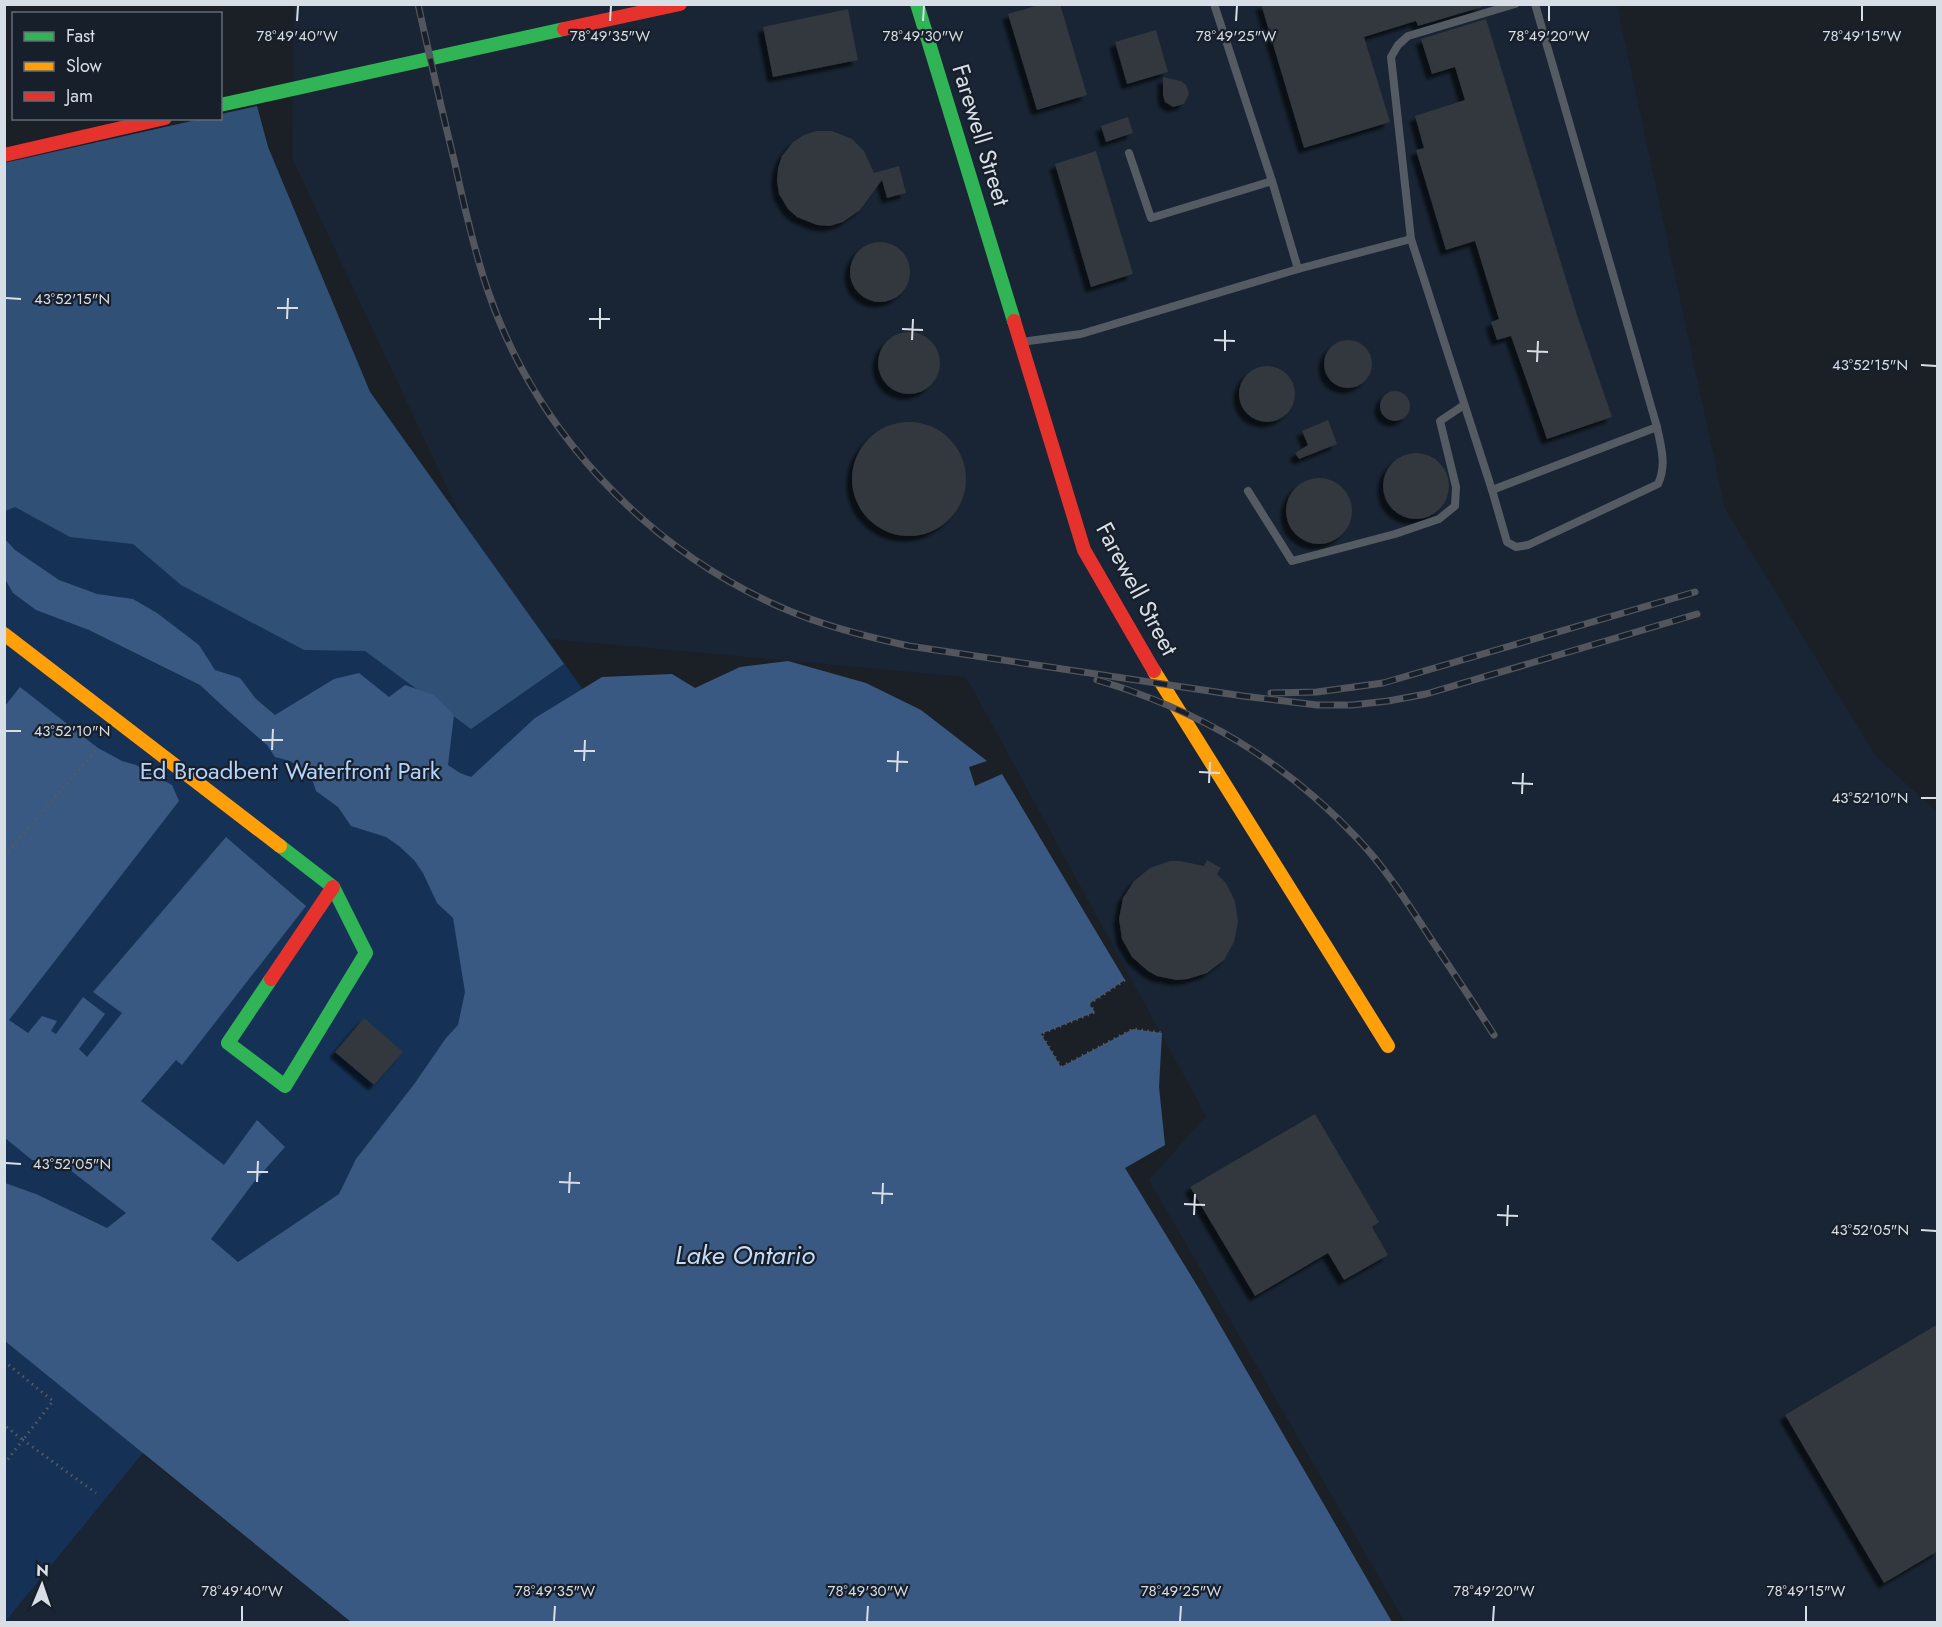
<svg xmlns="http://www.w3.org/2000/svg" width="1942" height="1627" viewBox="0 0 1942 1627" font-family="Jost,sans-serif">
<defs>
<filter id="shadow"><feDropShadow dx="-5.5" dy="5.5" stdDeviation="1.5" flood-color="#0009"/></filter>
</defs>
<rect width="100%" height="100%" fill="#1b2026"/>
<!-- built -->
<g fill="#192534">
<polygon points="294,5 1617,5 1725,509 1875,755 1937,812 1937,1622 1405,1622 1149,1180 1206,1116 966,677 517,636 292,158"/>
<polygon points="142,1454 279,1564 351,1622 5,1622"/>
</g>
<!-- green -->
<polygon fill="#153256" points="257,106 268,147 370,392 609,726 505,1025 142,1454 5,1622 5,163 201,119 220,118"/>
<!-- forest -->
<polygon fill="#315076" points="257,106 268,147 370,392 564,664 471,729 365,651 304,650 181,585 133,544 70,537 15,507 5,511 4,163 201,119 220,118 221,114"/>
<!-- water -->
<polygon fill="#395982" points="4,538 15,550 59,580 97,594 133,599 157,613 199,645 215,670 240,678 256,699 275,715 334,679 359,673 389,697 405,685 434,695 454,715 448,765 460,773 471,777 535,718 602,677 672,674 695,688 740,667 788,661 866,683 921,710 987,761 969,767 975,786 1002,774 1125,980 1089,1004 1095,1012 1041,1034 1061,1067 1133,1029 1162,1033 1159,1087 1165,1145 1125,1168 1201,1292 1392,1622 351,1622 5,1341 5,1183 36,1194 107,1228 126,1213 57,1160 32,1160 5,1138 5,706 20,687 98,748 122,761 136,765 172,785 179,801 9,1020 28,1033 42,1016 57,1021 51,1031 56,1034 83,997 105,1014 79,1049 87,1057 122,1013 93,992 226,837 306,906 182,1065 176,1060 141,1101 224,1165 257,1120 285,1147 254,1182 211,1239 238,1262 339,1194 356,1159 415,1083 446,1038 458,1025 465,992 453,918 437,903 423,873 414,860 399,846 386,837 351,826 338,807 316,791 310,773 290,761 275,757 267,745 227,710 200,685 89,630 36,610 13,593 5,579"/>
<!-- building -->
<g fill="#32373c" filter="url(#shadow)">
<polygon points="1042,4 1060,4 1087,95 1037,110 1008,14"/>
<polygon points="1261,4 1481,4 1482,7 1418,26 1416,21 1364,37 1390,122 1304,148"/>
<polygon points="848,9 858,60 773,77 763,27"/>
<polygon points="1486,19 1577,315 1612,417 1547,439 1511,336 1497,340 1491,322 1499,319 1475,241 1446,250 1416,150 1424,148 1415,116 1465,100 1455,67 1432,74 1421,39"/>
<polygon points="1156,30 1168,72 1127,84 1115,42"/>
<polygon points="1163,77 1181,81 1186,85 1189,94 1184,104 1173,107 1165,102 1163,95"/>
<polygon points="1128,117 1133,133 1106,142 1101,126"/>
<polygon points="816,131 832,131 852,139 864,151 874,173 899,166 906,193 887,198 882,180 860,210 843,222 830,226 817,225 797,217 788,209 779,194 777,181 778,168 782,156 793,142 804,135"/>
<polygon points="1096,151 1133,274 1091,287 1055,164"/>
<circle cx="880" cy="272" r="30"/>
<circle cx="909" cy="363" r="31"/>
<circle cx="1348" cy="364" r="24"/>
<circle cx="1267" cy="394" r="28"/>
<circle cx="1395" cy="406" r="15"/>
<polygon points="1328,420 1337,444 1299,459 1295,453 1308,445 1302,431"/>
<circle cx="909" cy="479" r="57"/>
<circle cx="1416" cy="486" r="33"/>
<circle cx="1319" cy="511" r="33"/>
<polygon points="1207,860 1221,868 1217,874 1226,883 1235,901 1238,922 1234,942 1224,960 1207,973 1188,979 1177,980 1157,976 1148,971 1132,957 1122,939 1119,919 1123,898 1134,881 1150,868 1170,861 1180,861 1204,866"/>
<polygon points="364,1018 403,1052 374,1085 335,1052"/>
<polygon points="1315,1114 1379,1222 1372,1227 1388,1255 1344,1280 1328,1253 1255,1296 1190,1187"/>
<polygon points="1938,1324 1938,1551 1884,1583 1785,1415"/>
</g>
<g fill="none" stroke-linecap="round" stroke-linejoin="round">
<!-- path -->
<g stroke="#565a60" stroke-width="3" stroke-dasharray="1.5 4.5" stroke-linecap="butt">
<polyline points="4,856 98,748"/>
<polyline points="1125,980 1089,1004 1095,1012 1041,1034 1061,1067 1133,1029 1162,1033"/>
<polyline points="4,1361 53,1401 23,1440 4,1425"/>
<polyline points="4,1464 23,1440 96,1493"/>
</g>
<!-- lane -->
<g stroke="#555b62" stroke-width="8">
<polyline points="1214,4 1272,181 1298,269"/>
<path d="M 1515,4 L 1408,36 L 1398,45 L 1391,57 L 1411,239 L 1492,490 L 1507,542 L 1516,547 L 1528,545 L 1658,484 C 1667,465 1661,447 1657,427 L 1535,4"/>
<polyline points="1129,153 1151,218 1272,181"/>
<polyline points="1021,342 1081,334 1298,269 1411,239"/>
<polyline points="1492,490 1657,427"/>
<polyline points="1248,491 1292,561 1395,534 1439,519 1455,506 1456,487 1440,421 1464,405"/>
</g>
<!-- fast -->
<g stroke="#30b455" stroke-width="14">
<polyline points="917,4 1014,321"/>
<polyline points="220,105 564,29"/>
<polyline points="271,979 228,1043 285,1086 366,953 333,887 280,846"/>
</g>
<!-- slow -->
<g stroke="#ff9f0a" stroke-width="14">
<polyline points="4,634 280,846"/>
<polyline points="1154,671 1388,1046"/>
</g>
<!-- jam -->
<g stroke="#e5322d" stroke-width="14">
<polyline points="564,29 680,4"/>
<polyline points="4,155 165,118"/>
<polyline points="1014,321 1084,550 1154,671"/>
<polyline points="271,979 333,887"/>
</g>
<defs>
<g id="rail">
<path d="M 418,4 C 430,58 442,111 455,164 C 464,206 474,250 488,291 C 535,430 645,547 778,606 C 820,625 864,636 909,646 L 1243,696 L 1317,705 L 1352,705 L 1388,701 L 1426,694 L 1697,614"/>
<path d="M 1097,680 C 1199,710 1283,760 1356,837 C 1384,866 1407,902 1429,936 C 1451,969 1473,1002 1494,1035"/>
<polyline points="1271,693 1317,692 1383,683 1695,592"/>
</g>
</defs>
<!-- rail casing -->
<use href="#rail" stroke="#53575d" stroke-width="7"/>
<!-- rail -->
<use href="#rail" stroke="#171f2a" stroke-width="4.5" stroke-dasharray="14" stroke-linecap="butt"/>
</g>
<!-- ticks -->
<path fill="none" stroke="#d8dee6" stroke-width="2" d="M 297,21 L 298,6M 610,21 L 611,6M 923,21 L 924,6M 1236,21 L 1237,6M 1549,21 L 1549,6M 1862,21 L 1862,6M 6,298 L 21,299M 277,308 L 298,308M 287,319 L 288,298M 589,319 L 610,319M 600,329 L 600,308M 902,329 L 923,330M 912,340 L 913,319M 1214,340 L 1235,341M 1225,351 L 1225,330M 1527,351 L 1548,352M 1537,362 L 1538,341M 1921,365 L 1936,366M 6,731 L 21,731M 262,740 L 283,740M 272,750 L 273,729M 574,751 L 595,751M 584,761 L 585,740M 887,761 L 908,762M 897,772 L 898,751M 1199,772 L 1220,773M 1209,783 L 1210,762M 1512,783 L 1533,784M 1522,794 L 1523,773M 1921,798 L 1936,798M 6,1163 L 21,1164M 247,1172 L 268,1172M 257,1182 L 258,1161M 559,1182 L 580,1183M 569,1193 L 570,1172M 872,1193 L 893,1194M 882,1204 L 883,1183M 1184,1204 L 1205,1205M 1194,1215 L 1195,1194M 1497,1215 L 1518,1216M 1507,1226 L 1508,1205M 1921,1230 L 1936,1231M 242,1621 L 242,1606M 554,1621 L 555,1606M 867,1621 L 868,1606M 1180,1621 L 1181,1606M 1493,1621 L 1494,1606M 1806,1621 L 1806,1606"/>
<g text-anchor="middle" stroke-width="4.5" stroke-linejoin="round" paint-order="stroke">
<!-- street labels -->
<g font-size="24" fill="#d8dee6" stroke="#171f2a">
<text transform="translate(981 135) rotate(73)" y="8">Farewell Street</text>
<text transform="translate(1137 589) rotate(62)" y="8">Farewell Street</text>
</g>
<!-- park labels -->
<g font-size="24" fill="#b3d3fd" stroke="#171f2a">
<text x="290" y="779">Ed Broadbent Waterfront Park</text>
</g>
<!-- water labels -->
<g font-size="26" font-style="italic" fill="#c6dbf7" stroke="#171f2a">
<text x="745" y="1264">Lake Ontario</text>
</g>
</g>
<g font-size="15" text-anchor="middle" fill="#d8dee6" stroke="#171f2a" stroke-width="4.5" stroke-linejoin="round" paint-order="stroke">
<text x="297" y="41">78°49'40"W</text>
<text x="610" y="41">78°49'35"W</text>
<text x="923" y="41">78°49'30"W</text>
<text x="1236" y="41">78°49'25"W</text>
<text x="1549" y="41">78°49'20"W</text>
<text x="1862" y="41">78°49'15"W</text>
<text x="72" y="304">43°52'15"N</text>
<text x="1870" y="370">43°52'15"N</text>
<text x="72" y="736">43°52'10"N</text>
<text x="1870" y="803">43°52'10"N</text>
<text x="72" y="1169">43°52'05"N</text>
<text x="1870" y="1235">43°52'05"N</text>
<text x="242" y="1596">78°49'40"W</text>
<text x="555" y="1596">78°49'35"W</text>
<text x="868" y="1596">78°49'30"W</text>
<text x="1181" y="1596">78°49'25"W</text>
<text x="1494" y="1596">78°49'20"W</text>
<text x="1806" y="1596">78°49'15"W</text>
</g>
<!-- border -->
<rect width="1942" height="1627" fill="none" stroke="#d8dee6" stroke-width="12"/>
<!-- legend -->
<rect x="12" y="12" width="210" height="108" fill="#171f2a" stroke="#646b75" stroke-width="1.5"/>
<rect x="24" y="32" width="30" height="9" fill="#30b455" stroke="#646b75" stroke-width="1.5"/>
<text x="66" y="42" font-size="18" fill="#d8dee6">Fast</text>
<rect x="24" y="62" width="30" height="9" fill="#ff9f0a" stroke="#646b75" stroke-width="1.5"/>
<text x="66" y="72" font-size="18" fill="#d8dee6">Slow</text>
<rect x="24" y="92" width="30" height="9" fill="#e5322d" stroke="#646b75" stroke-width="1.5"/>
<text x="66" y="102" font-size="18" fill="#d8dee6">Jam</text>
<!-- north arrow -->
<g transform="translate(42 1585) rotate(2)" stroke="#171f2a" stroke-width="4.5" paint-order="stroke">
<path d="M0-4.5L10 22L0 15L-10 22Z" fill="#d8dee6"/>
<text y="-9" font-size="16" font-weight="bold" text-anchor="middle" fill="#d8dee6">N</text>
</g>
</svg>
